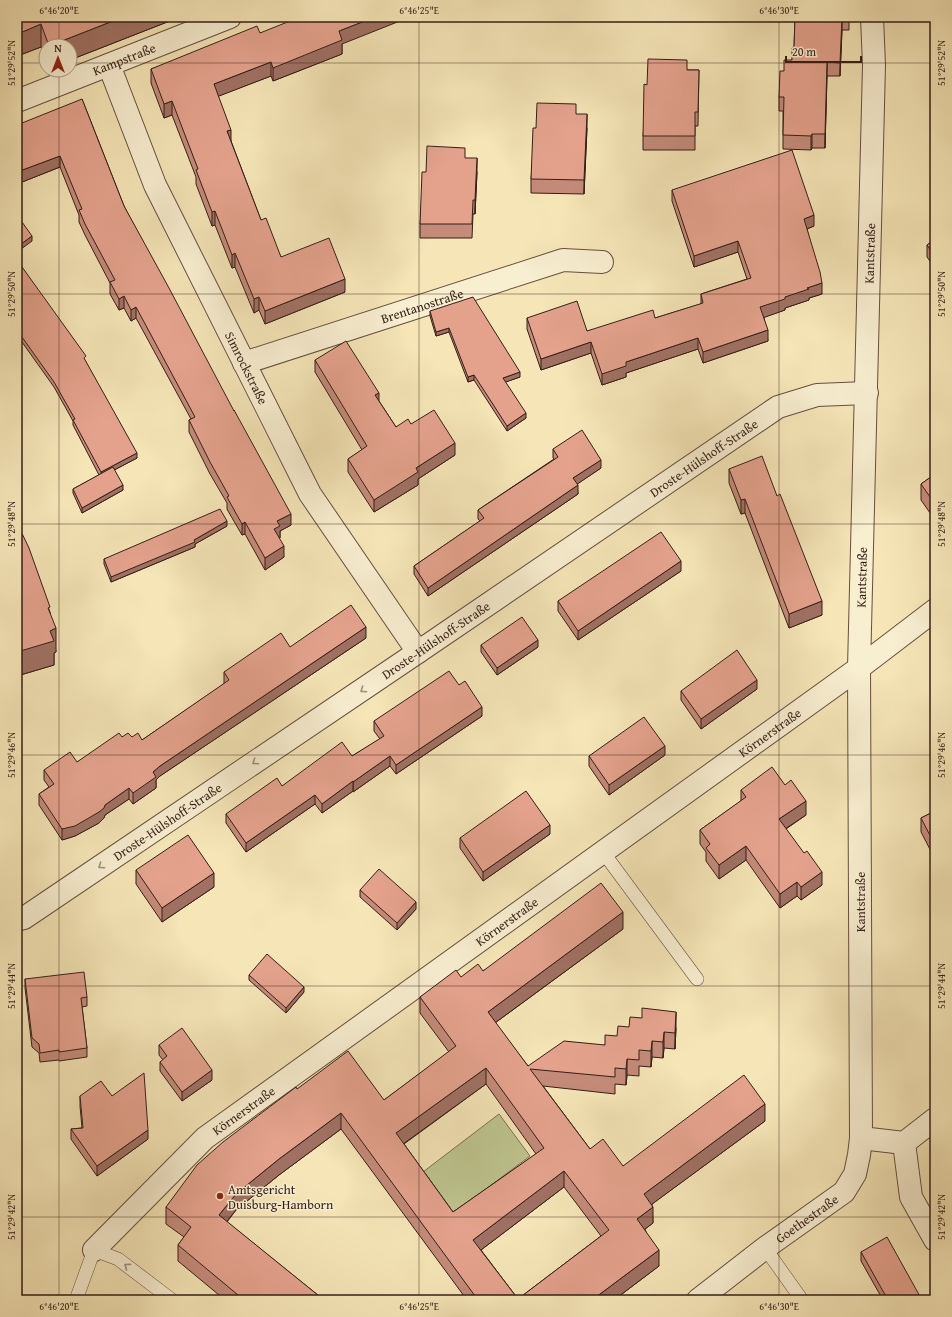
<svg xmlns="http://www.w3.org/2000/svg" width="952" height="1317" viewBox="0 0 952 1317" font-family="'Gentium Book Plus',serif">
<rect width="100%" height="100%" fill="#f5e5b7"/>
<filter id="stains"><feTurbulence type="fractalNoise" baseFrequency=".005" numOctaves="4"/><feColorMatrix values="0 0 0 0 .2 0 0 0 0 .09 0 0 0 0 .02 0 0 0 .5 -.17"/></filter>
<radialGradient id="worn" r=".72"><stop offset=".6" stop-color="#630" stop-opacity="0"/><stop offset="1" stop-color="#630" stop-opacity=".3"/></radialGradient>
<!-- green -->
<polygon fill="#bdc48e" stroke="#797252" points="499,1114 530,1156 450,1216 419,1175"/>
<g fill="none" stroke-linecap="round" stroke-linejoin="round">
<defs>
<g id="service">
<polyline points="603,852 697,979"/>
<polyline points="765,1248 802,1300"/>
<polyline points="76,1300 94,1250 118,1259 172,1300"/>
</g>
<g id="minor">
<path id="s1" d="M 109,65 L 155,185 L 310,494 L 418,652"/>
<path id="s2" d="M 244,363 L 563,260 L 602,262"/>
<path id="s3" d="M 17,920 L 24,918 L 418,652 L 778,407 L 817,395 L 867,393"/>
<polyline points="861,1138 904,1143 935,1119"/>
<polyline points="904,1143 911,1197 935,1240"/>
<path id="s4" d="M 94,1250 L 205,1138 L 859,668 L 935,610"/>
<path id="s5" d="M 698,1300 L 765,1248 L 844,1192 L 855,1174 L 859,1155 L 861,1138 L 859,668 L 874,65 L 872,17"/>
</g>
<g id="tertiary">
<path id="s6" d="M 17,101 L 230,17"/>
</g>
</defs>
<!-- service casing -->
<use href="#service" stroke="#65503f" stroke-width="14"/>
<!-- minor casing -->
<use href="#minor" stroke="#65503f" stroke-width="24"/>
<!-- tertiary casing -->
<use href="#tertiary" stroke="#65503f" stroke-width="24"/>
<!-- service -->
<use href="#service" stroke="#f8eed0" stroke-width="13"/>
<!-- minor -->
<use href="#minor" stroke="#f8eed0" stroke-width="22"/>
<!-- tertiary -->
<use href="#tertiary" stroke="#f8eed0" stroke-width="22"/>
</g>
<!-- wall -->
<g fill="#c48b79" stroke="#351f17" fill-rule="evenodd">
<polygon points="17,17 180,17 70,60 70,46 46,46 46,59 41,47 20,55 17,49"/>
<polygon points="795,17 849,17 849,30 842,30 840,76 827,76 825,148 812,148 811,150 783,149 783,111 779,111 779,97 784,71 792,60 794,48"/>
<polygon points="260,33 342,44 342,54 273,81 271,76 218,96 231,141 261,220 281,257 345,292 265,324 259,310 254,313 235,267 232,268 215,225 212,226 196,184 196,177 172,115 164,118 151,83 151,69"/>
<polygon points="687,70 699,70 698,126 695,126 695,150 643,150 643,136 647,85"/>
<polygon points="82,99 124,206 291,525 280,531 280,538 279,538 284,557 265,570 245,534 242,535 228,511 227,509 227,503 210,474 189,432 189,420 191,419 136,318 131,321 124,308 119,310 110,294 110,283 85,235 79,222 79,215 60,167 17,184"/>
<polygon points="576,114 587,128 584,194 531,193 531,179 536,128"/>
<polygon points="465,158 477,172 475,214 473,214 472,238 420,238 420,224 426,172"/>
<polygon points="672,190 814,226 807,229 822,294 809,298 809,300 785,308 785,310 764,317 768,341 703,363 698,349 626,373 626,377 602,385 591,353 541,370 527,329 527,318 587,331 655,318 701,304 701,294 747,279 738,252 694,267 672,201"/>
<polygon points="935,239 935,268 927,257 927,245"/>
<polygon points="17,260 86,362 137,458 114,470 123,490 82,513 73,493 73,489 99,475 73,425 73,421 54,387 17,335"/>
<polygon points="430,311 520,377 505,382 526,418 507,431 474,380 468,382 449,332 436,336 430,316"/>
<polygon points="315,360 379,401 396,427 411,424 455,455 418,479 418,485 374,512 348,472 348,459 362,450 315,372"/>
<polygon points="553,449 601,468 577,484 578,494 428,596 414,574 414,566 480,521 478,519 478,510 554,459 553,458"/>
<polygon points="729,469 777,496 822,615 789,628 745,513 741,514 729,483"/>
<polygon points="935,474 935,520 921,500 921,484"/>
<polygon points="17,523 50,612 56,652 54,653 54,665 17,676"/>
<polygon points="227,526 195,544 195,547 111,582 104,564 104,559"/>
<polygon points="681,571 578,640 558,611 558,601"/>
<polygon points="366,638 160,776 156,780 156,788 133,804 129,799 105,815 104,818 99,823 75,836 62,840 39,805 39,794 49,787 44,780 44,770 77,762 122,737 132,737 142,740 224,684 224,672 290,647"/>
<polygon points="481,645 538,647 497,675 481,652"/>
<polygon points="459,685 482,716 396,774 390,766 353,792 353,791 322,813 315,804 246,852 226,823 226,814 282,786 352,756 380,739 374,731 374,721"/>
<polygon points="757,689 701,729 681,700 681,691"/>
<polygon points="665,755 609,795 589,766 589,756"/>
<polygon points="741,790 806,815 786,829 822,885 801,900 797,896 780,908 746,860 719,879 706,861 706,852 700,844 700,830 741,801"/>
<polygon points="935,811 935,859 921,832 921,818"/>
<polygon points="550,834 483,881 460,848 460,838"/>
<polygon points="136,870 214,887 162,922 136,884"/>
<polygon points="360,890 416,909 397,930 360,897"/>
<path d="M 623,929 L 495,1023 L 528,1066 L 605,1045 L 629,1027 L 676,1028 L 675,1049 L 664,1048 L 663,1058 L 652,1057 L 651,1067 L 639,1066 L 639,1076 L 627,1075 L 626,1085 L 615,1084 L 615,1094 L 543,1086 L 590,1149 L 623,1166 L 765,1121 L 652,1204 L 653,1223 L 645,1229 L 659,1266 L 614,1300 L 467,1300 L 341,1129 L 279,1175 L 236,1210 L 227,1222 L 324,1300 L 225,1300 L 178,1261 L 178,1245 L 184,1237 L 166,1224 L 166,1207 L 297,1089 L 384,1100 L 449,1052 L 420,1013 L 420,997 L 461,977 ZM 486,1084 L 536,1154 L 453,1212 L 404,1144 ZM 564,1187 L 601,1236 L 518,1299 L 481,1250 Z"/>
<polygon points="249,975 304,992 286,1013 249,980"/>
<polygon points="25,979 87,997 87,1006 82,1007 87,1048 87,1057 59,1061 59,1060 40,1062 39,1053 32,1047 25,988"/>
<polygon points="159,1045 212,1080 182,1101 160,1071 160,1062 163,1060 159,1055"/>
<polygon points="80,1096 112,1096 148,1139 97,1176 71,1139 71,1129 82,1128 80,1106"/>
<polygon points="861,1252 922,1300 883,1300 861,1261"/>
</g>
<!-- shaded-wall -->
<g fill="#a07163" stroke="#351f17">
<polygon points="123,17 180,17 70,60 70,46 49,46"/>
<polygon points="375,17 410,17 342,44 342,54 273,81 273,68 339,31"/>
<polygon points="842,17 842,30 840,76 840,63"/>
<polygon points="41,24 41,47 20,55 20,33"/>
<polygon points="271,62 271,76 214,98 214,84"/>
<polygon points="827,62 827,76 825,148 825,134"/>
<polygon points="172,101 172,115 164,118 164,104"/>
<polygon points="587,114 587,128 584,194 584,180"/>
<polygon points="231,130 231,144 227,131"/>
<polygon points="812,134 812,148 811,150 811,136"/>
<polygon points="60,156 60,167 17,184 17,172"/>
<polygon points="477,158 477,172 475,214 475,200"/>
<polygon points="215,211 215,225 212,226 212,212"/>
<polygon points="814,215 814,226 804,230 804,219"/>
<polygon points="32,236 32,241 17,252 17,247"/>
<polygon points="738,241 738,252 694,267 694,256"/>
<polygon points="235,253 235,267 232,268 232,255"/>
<polygon points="345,279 345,292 265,324 265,311"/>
<polygon points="822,283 822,294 809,298 809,300 785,308 785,310 760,319 760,307 807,288"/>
<polygon points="124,296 124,308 119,310 119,299"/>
<polygon points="259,297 259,310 254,313 254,299"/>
<polygon points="136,307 136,318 131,321 131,310"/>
<polygon points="449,328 449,332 436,336 436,332"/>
<polygon points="768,330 768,341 703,363 703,352"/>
<polygon points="698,338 698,349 626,373 626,377 602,385 602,374 626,362"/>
<polygon points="591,342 591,353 541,370 541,359"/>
<polygon points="520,372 520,377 503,383 503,378"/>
<polygon points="474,375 474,380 468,382 468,377"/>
<polygon points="379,393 379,406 375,395"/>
<polygon points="526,413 526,418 507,431 507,426"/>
<polygon points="455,443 455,455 418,479 418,485 374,512 374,500 416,468"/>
<polygon points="137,453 137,458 101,477 101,472"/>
<polygon points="601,460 601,468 573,487 573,478"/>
<polygon points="123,485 123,490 82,513 82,508"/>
<polygon points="578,485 578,494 428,596 428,588"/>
<polygon points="745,499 745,513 741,514 741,500"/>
<polygon points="291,514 291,525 280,531 280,538 274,541 274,529 277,521"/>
<polygon points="227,521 227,526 195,544 195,547 111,582 111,577 194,540"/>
<polygon points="245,522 245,534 242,535 242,524"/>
<polygon points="284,546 284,557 265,570 265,558"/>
<polygon points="681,561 681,571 578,640 578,631"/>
<polygon points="822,601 822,615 789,628 789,614"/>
<polygon points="366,627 366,638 160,776 156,780 156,788 133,804 133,793 153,772 160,766"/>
<polygon points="56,628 56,652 54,653 54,665 17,676 17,652 50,631"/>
<polygon points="538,640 538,647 497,675 497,668"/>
<polygon points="757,680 757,689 701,729 701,719"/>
<polygon points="482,707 482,716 396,774 396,765"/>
<polygon points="665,746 665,755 609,795 609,785"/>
<polygon points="390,756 390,766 353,792 353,782"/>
<polygon points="353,781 353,791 322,813 322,804"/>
<polygon points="129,788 129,799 105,815 104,818 99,823 75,836 62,840 62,829 105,805"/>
<polygon points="315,795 315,804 246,852 246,843"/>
<polygon points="806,801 806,815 779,833 779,819"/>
<polygon points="550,825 550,834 483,881 483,872"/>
<polygon points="746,846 746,860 719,879 719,865"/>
<polygon points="822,872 822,885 801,900 801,887"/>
<polygon points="214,873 214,887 162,922 162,908"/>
<polygon points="797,882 797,896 780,908 780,894"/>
<polygon points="416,902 416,909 397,930 397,923"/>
<polygon points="623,912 623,929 488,1028 488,1012"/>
<polygon points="304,987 304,992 286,1013 286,1008"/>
<polygon points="676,1012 676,1028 675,1049 675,1033"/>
<polygon points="664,1032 664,1048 663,1058 663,1042"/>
<polygon points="652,1041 652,1057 651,1067 651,1051"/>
<polygon points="627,1059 627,1075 626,1085 626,1069"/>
<polygon points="486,1068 486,1084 396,1149 396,1133"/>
<polygon points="212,1070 212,1080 182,1101 182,1092"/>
<polygon points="765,1104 765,1121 644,1210 644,1194"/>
<polygon points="341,1113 341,1129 279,1175 236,1210 219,1231 219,1215 236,1194 279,1159"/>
<polygon points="148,1130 148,1139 97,1176 97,1166"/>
<polygon points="564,1171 564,1187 473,1256 473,1240"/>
<polygon points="653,1207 653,1223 637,1235 637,1219"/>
<polygon points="659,1250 659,1266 614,1300 592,1300"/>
</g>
<!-- building -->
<g fill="#e4a28d" stroke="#351f17" fill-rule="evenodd">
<polygon points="17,17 123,17 49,46 41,24 20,33 17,26"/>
<polygon points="300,17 375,17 339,31 342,40 273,68 271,62 214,84 231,130 227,131 261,220 266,218 281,257 329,238 345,279 265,311 259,297 254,299 235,253 232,255 215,211 212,212 196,170 198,169 172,101 164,104 151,69 257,26 260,33"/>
<polygon points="795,17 842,17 840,63 827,62 825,134 812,134 811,136 783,135 784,97 779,97 780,71 784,71 784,60 792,60 792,48 794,48"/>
<polygon points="648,59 687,60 687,70 699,70 698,112 695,112 695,136 643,136 644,84 647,85"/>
<polygon points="82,99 124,206 169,288 234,411 234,410 291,514 277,521 280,526 274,529 284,546 265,558 245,522 242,524 228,499 227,497 229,496 210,462 189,420 195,417 136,307 131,310 124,296 119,299 110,282 115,280 85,224 79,210 82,209 60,156 17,172 17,125"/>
<polygon points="537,103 576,104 576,114 587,114 584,180 531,179 533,128 536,128"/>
<polygon points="427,146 465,148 465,158 477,158 475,200 473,200 472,224 420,224 422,172 426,172"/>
<polygon points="792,150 814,215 804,219 820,272 822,283 807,288 809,289 785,297 785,299 760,307 768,330 703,352 698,338 626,362 626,366 602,374 591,342 541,359 527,318 577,301 587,331 653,310 655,318 703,303 701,294 751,278 738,241 694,256 672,190"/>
<polygon points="17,215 32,236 17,247"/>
<polygon points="935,239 935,257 927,245"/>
<polygon points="17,260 86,356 84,358 137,453 101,472 73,420 75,419 54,382 17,330"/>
<polygon points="473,297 520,372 503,378 526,413 507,426 474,375 468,377 449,328 436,332 430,311"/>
<polygon points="346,341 379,393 375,395 396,427 408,419 411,424 434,410 455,443 416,468 418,472 374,500 348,459 367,446 315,360"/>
<polygon points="582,430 601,460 573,478 578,485 428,588 414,566 484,518 478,510 558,457 553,449"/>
<polygon points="762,456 777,496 780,494 822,601 789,614 745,499 741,500 729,469"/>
<polygon points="113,467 123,485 82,508 73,489"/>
<polygon points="935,474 935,504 921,484"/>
<polygon points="220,509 227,521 194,540 195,542 111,577 104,559"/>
<polygon points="17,523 29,548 50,607 48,608 56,628 50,631 54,641 17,652"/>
<polygon points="661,532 681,561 578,631 558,601"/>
<polygon points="351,605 366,627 160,766 153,772 156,777 133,793 129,788 105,805 104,808 99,812 75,826 62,829 39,794 54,784 44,770 70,752 77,762 119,733 122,737 128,733 132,737 138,733 142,740 229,680 224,672 281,633 290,647"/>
<polygon points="522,617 538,640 497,668 481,645"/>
<polygon points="737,650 757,680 701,719 681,691"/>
<polygon points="449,671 459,685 465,681 482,707 396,765 390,756 353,782 353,781 322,804 315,795 246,843 226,814 277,778 282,786 342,742 352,756 384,736 374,721"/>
<polygon points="644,717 665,746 609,785 589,756"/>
<polygon points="772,767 785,785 791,780 806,801 779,819 804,853 807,851 822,872 801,887 797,882 780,894 746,846 719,865 706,848 710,844 700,830 746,797 741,790"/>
<polygon points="526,791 550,825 483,872 460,838"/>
<polygon points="935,811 935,845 921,818"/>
<polygon points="188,835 214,873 162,908 136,870"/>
<polygon points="379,869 416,902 397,923 360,890"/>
<path d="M 601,883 L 623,912 L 488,1012 L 528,1066 L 564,1041 L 605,1045 L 605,1035 L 617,1036 L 618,1026 L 629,1027 L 630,1017 L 642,1018 L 642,1008 L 676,1012 L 675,1033 L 664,1032 L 663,1042 L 652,1041 L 651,1051 L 639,1050 L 639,1060 L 627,1059 L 626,1069 L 615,1068 L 615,1077 L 530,1069 L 590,1149 L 603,1139 L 623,1166 L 744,1075 L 765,1104 L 644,1194 L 653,1207 L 637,1219 L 659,1250 L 592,1300 L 478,1300 L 341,1113 L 279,1159 L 236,1194 L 219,1215 L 324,1300 L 244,1300 L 178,1245 L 191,1227 L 166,1207 L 197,1165 L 223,1142 L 296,1087 L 297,1089 L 348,1051 L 384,1100 L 456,1046 L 420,997 L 456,970 L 461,977 L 478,964 L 483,971 ZM 486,1068 L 544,1148 L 453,1212 L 396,1133 ZM 564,1171 L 609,1230 L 518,1299 L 473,1240 Z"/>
<polygon points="267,954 304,987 286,1008 249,975"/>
<polygon points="84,972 87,997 81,998 87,1048 59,1052 59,1050 40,1053 39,1044 32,1038 25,979"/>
<polygon points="182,1028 212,1070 182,1092 160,1062 167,1056 159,1045"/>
<polygon points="144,1073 148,1130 97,1166 71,1129 83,1128 80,1096 101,1081 112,1096"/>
<polygon points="887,1237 922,1300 888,1300 861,1252"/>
</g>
<!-- one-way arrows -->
<defs><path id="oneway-chevron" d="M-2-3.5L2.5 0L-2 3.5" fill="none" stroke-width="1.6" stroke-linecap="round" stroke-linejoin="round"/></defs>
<g stroke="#a0917d">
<use href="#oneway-chevron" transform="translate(363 690) rotate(146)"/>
<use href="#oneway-chevron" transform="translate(255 762) rotate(146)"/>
<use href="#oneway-chevron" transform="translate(101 866) rotate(146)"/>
<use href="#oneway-chevron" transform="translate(127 1266) rotate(-143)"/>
</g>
<!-- ticks -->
<path fill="none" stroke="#351f17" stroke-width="1" stroke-opacity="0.45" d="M 59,17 L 59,46M 419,17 L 419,1300M 779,17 L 779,1300M 17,63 L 46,63M 70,63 L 935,63M 59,70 L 59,1300M 17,294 L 935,294M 17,524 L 935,524M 17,755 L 935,755M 17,986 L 935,986M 17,1217 L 935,1217"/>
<!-- markers -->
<circle fill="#8f2418" stroke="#f8eed0" stroke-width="1.5" cx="220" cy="1196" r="4"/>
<g text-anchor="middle" stroke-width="3" stroke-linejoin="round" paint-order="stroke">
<!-- street labels -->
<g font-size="13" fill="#351f17" stroke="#f8eed0">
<text dy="5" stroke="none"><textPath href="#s6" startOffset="115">Kampstraße</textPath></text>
<text dy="5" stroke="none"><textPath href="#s5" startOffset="1124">Kantstraße</textPath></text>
<text dy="5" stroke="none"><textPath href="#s2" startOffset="187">Brentanostraße</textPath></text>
<text dy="5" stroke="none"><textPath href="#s1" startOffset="333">Simrockstraße</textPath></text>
<text dy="5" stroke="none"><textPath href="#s3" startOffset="828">Droste-Hülshoff-Straße</textPath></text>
<text dy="5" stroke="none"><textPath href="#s5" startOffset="800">Kantstraße</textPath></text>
<text dy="5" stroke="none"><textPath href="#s3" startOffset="504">Droste-Hülshoff-Straße</textPath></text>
<text dy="5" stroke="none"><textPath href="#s4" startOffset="853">Körnerstraße</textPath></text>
<text dy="5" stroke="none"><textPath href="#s3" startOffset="180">Droste-Hülshoff-Straße</textPath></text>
<text transform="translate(860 902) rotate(-90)" y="5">Kantstraße</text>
<text dy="5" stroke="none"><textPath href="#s4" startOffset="529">Körnerstraße</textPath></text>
<text dy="5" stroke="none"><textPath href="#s4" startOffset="205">Körnerstraße</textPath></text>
<text dy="5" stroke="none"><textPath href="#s5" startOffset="136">Goethestraße</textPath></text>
</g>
<!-- poi labels -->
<g font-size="13" fill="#351f17" stroke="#f8eed0" text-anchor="start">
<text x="228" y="1194">Amtsgericht<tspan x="228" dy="15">Duisburg-Hamborn</tspan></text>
</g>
</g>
<!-- margin -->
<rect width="952" height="1317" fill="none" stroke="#f5e5b7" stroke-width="44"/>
<!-- north arrow -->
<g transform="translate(58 58)"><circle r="19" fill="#f8eed0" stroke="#aa9b86"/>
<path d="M0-3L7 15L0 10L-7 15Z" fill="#8f2418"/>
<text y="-6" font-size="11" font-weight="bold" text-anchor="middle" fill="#351f17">N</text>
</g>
<!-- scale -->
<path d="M786 56v6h75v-6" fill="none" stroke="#351f17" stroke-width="2"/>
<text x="792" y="56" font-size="12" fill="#351f17" stroke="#f8eed0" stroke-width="3" paint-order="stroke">20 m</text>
<rect x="22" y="22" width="908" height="1273" fill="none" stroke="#351f17" stroke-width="1.5"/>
<g font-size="10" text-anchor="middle" fill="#351f17">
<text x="59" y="14">6°46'20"E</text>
<text x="419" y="14">6°46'25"E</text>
<text x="779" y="14">6°46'30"E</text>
<text transform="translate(11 63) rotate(-90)" y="4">51°29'52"N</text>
<text transform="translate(941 63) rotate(-90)" y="4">51°29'52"N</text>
<text transform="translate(11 294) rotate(-90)" y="4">51°29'50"N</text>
<text transform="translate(941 294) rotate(-90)" y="4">51°29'50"N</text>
<text transform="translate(11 524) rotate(-90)" y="4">51°29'48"N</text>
<text transform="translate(941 524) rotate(-90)" y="4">51°29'48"N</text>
<text transform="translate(11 755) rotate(-90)" y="4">51°29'46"N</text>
<text transform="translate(941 755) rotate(-90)" y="4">51°29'46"N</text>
<text transform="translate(11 986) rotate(-90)" y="4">51°29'44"N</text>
<text transform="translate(941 986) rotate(-90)" y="4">51°29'44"N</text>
<text transform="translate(11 1217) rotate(-90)" y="4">51°29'42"N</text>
<text transform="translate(941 1217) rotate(-90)" y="4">51°29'42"N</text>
<text x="59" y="1310">6°46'20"E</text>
<text x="419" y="1310">6°46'25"E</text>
<text x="779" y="1310">6°46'30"E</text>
</g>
<rect width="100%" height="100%" filter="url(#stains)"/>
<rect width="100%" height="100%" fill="url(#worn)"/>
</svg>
